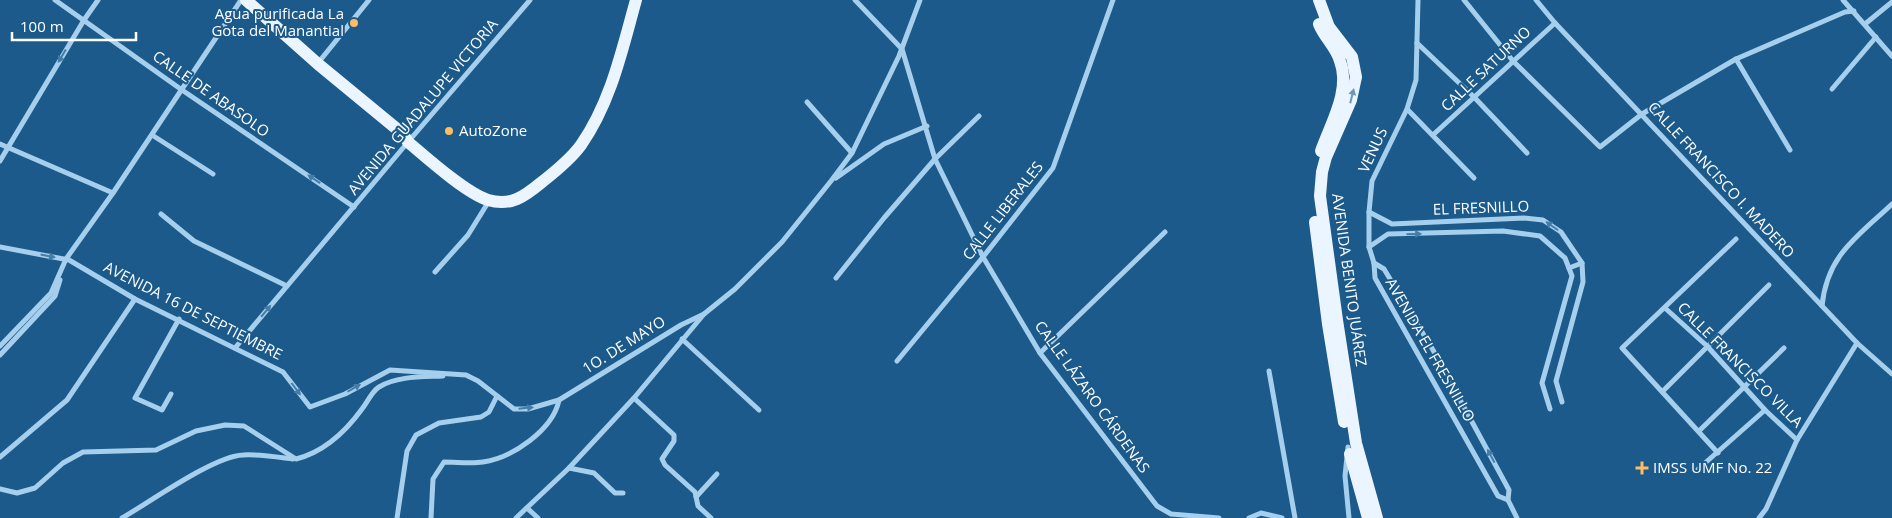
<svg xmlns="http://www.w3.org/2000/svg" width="1892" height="518" viewBox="0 0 1892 518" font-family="'Open Sans',sans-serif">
<rect width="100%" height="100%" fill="#1b5a8a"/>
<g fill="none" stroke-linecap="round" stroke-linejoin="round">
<!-- minor -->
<g stroke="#a5cfec" stroke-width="5">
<polyline points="55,0 182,90 354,207"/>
<polyline points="855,0 902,49 935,159 983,257 1040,353 1157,506 1171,514 1219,518"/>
<polyline points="1418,0 1416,80 1407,109 1372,181 1369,212 1369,247 1374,263 1375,278 1498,496 1508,500 1517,518"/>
<polyline points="1464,0 1513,61 1600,147 1642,114 1736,59 1845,12 1854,11"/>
<polyline points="1536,0 1555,23 1857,343 1892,374"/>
<polyline points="1843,0 1892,56"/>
<polyline points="1865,24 1892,2"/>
<polyline points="1417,43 1474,97 1527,153"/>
<polyline points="1736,59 1790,150"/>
<polyline points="318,63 369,0"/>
<polyline points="1832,89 1876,37"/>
<polyline points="807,102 852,153"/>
<polyline points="1407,109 1474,178"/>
<polyline points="1434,134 1555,23"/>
<polyline points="152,135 213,174"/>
<polyline points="0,144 113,193"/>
<polyline points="0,161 84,20 98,0"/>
<polyline points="836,178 884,144 927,126"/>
<polyline points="1369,212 1392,224 1524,218 1543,220 1561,232 1582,263 1583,282 1556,381 1562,402"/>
<polyline points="161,214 194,241 287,286"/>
<polyline points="0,247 69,260 135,299 283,372 310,407 345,394 390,370 466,375 478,381 514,409 528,409 559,400 681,325 704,314"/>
<polyline points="1369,247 1388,234 1503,231 1540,236 1565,258 1572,276 1542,383 1550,409"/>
<polyline points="1374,263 1384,269 1433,350 1509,490 1508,500"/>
<polyline points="1569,268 1582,263"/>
<polyline points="435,272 468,235 489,201"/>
<polyline points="836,278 884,218 935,159 979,116"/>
<path d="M 1822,306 C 1827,255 1857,237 1892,204"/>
<polyline points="1665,308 1707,346 1765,410 1797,440"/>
<polyline points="682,339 759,410"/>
<polyline points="0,346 51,293 66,259 113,193 241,0"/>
<polyline points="235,348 408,142 530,0"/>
<polyline points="1040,353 1165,232"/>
<polyline points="0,355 55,296 60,280"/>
<polyline points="897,361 983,257 1053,168 1113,0"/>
<polyline points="1269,371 1295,518"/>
<polyline points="1663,391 1769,285"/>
<polyline points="171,394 162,410 135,398 179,319"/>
<polyline points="634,398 674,435 674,441 662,459 665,465 695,492 698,506 711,518"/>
<polyline points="1699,431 1784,348"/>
<polyline points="1348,447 1345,476 1349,518"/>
<polyline points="1718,453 1622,348 1736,239"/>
<polyline points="0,457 67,400 135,299"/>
<polyline points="569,468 594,473 615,493 623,493"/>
<polyline points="1696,471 1765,410"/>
<path d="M 0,489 L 17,493 L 35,488 L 63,463 L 83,452 L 156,450 L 196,431 L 225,425 L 244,426 L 296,459 C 324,452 346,431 362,409 C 367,403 372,391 379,387 C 397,376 422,377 443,376"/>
<polyline points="696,497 717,474"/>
<polyline points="527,508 538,518"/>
<path d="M 122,518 C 150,502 214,456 243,455 C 259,454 277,457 293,459"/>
<polyline points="397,518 407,451 416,435 439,423 481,417 489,412 497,396"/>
<path d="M 431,518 L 433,479 L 444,462 C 457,462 471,464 483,462 C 512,458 553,430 559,400"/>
<polyline points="516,518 569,468 634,398 704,314 735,289 782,242 831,181 852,153 899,56 920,0"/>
<polyline points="1249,518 1261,513 1282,518"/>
<polyline points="1759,518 1766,509 1797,440 1857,343"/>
</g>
<!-- primary -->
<g stroke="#ebf5ff" stroke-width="12">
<path d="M 246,0 L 318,64 L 403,134 L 408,142 C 427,158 466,193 488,200 C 511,207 525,196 542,182 C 556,171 571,159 581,145 C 611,102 622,50 636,0"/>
<polyline points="1319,0 1329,27 1352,57 1356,77 1351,100 1326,157 1322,172 1320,196 1337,320 1356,443 1377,518"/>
<path d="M 1319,24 C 1324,37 1336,47 1340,61 C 1351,90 1331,123 1321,151"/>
<polyline points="1315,222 1328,324 1344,422"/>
<polyline points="1350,454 1368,518"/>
</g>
</g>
<!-- one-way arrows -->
<defs><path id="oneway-solid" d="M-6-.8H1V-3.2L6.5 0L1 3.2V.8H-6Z" transform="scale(1.25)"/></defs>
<g fill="#447da7">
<use href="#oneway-solid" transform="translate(62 56) rotate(121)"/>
<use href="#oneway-solid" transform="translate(314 179) rotate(-146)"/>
<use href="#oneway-solid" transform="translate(1552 226) rotate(-145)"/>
<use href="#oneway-solid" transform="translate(1414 234) rotate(-2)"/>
<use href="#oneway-solid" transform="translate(48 256) rotate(11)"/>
<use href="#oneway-solid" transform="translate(266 311) rotate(-50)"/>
<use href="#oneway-solid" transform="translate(354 388) rotate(-30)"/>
<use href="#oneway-solid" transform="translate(296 389) rotate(53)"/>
<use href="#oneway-solid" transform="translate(526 408) rotate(-6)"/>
<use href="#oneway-solid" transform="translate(1491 456) rotate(-118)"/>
</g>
<use fill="#6e98b9" href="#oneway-solid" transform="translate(1352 96) rotate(-76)"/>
<!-- markers -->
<g fill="#febd62" stroke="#1b5a8a" stroke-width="2">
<circle cx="354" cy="23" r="5"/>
<circle cx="449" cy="131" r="5"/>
<path d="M1639.5 460.5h5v5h5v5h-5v5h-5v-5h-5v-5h5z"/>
</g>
<g text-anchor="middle" stroke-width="4" stroke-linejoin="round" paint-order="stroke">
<!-- poi labels -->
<g font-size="15" fill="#fff" stroke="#1b5a8a" text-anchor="start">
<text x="344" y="19" text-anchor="end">Agua purificada La<tspan x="344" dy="17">Gota del Manantial</tspan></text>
<text x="459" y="136">AutoZone</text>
<text x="1653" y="473">IMSS UMF No. 22</text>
</g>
<!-- street labels -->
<g font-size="15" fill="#fff" stroke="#1b5a8a">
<text transform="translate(1486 69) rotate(-43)" y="5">CALLE SATURNO</text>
<text transform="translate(211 94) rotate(35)" y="5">CALLE DE ABASOLO</text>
<text transform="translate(423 107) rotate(-50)" y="5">AVENIDA GUADALUPE VICTORIA</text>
<text transform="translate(1373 150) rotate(-65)" y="5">VENUS</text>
<text transform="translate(1721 180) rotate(47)" y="5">CALLE FRANCISCO I. MADERO</text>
<text transform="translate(1481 208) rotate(-2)" y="5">EL FRESNILLO</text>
<text transform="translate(1003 211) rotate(-52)" y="5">CALLE LIBERALES</text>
<text transform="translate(1349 280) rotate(82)" y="5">AVENIDA BENITO JUÁREZ</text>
<text transform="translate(193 311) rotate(27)" y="5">AVENIDA 16 DE SEPTIEMBRE</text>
<text transform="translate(624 345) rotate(-32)" y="5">1O. DE MAYO</text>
<text transform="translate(1430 350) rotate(60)" y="5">AVENIDA EL FRESNILLO</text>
<text transform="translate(1740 365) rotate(45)" y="5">CALLE FRANCISCO VILLA</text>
<text transform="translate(1092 397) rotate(54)" y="5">CALLE LÁZARO CÁRDENAS</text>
</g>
</g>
<!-- scale -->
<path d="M12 32v8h124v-8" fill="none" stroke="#ffffff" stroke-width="2.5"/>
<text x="20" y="32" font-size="15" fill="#ffffff" stroke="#1b5a8a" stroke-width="4" paint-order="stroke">100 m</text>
</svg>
